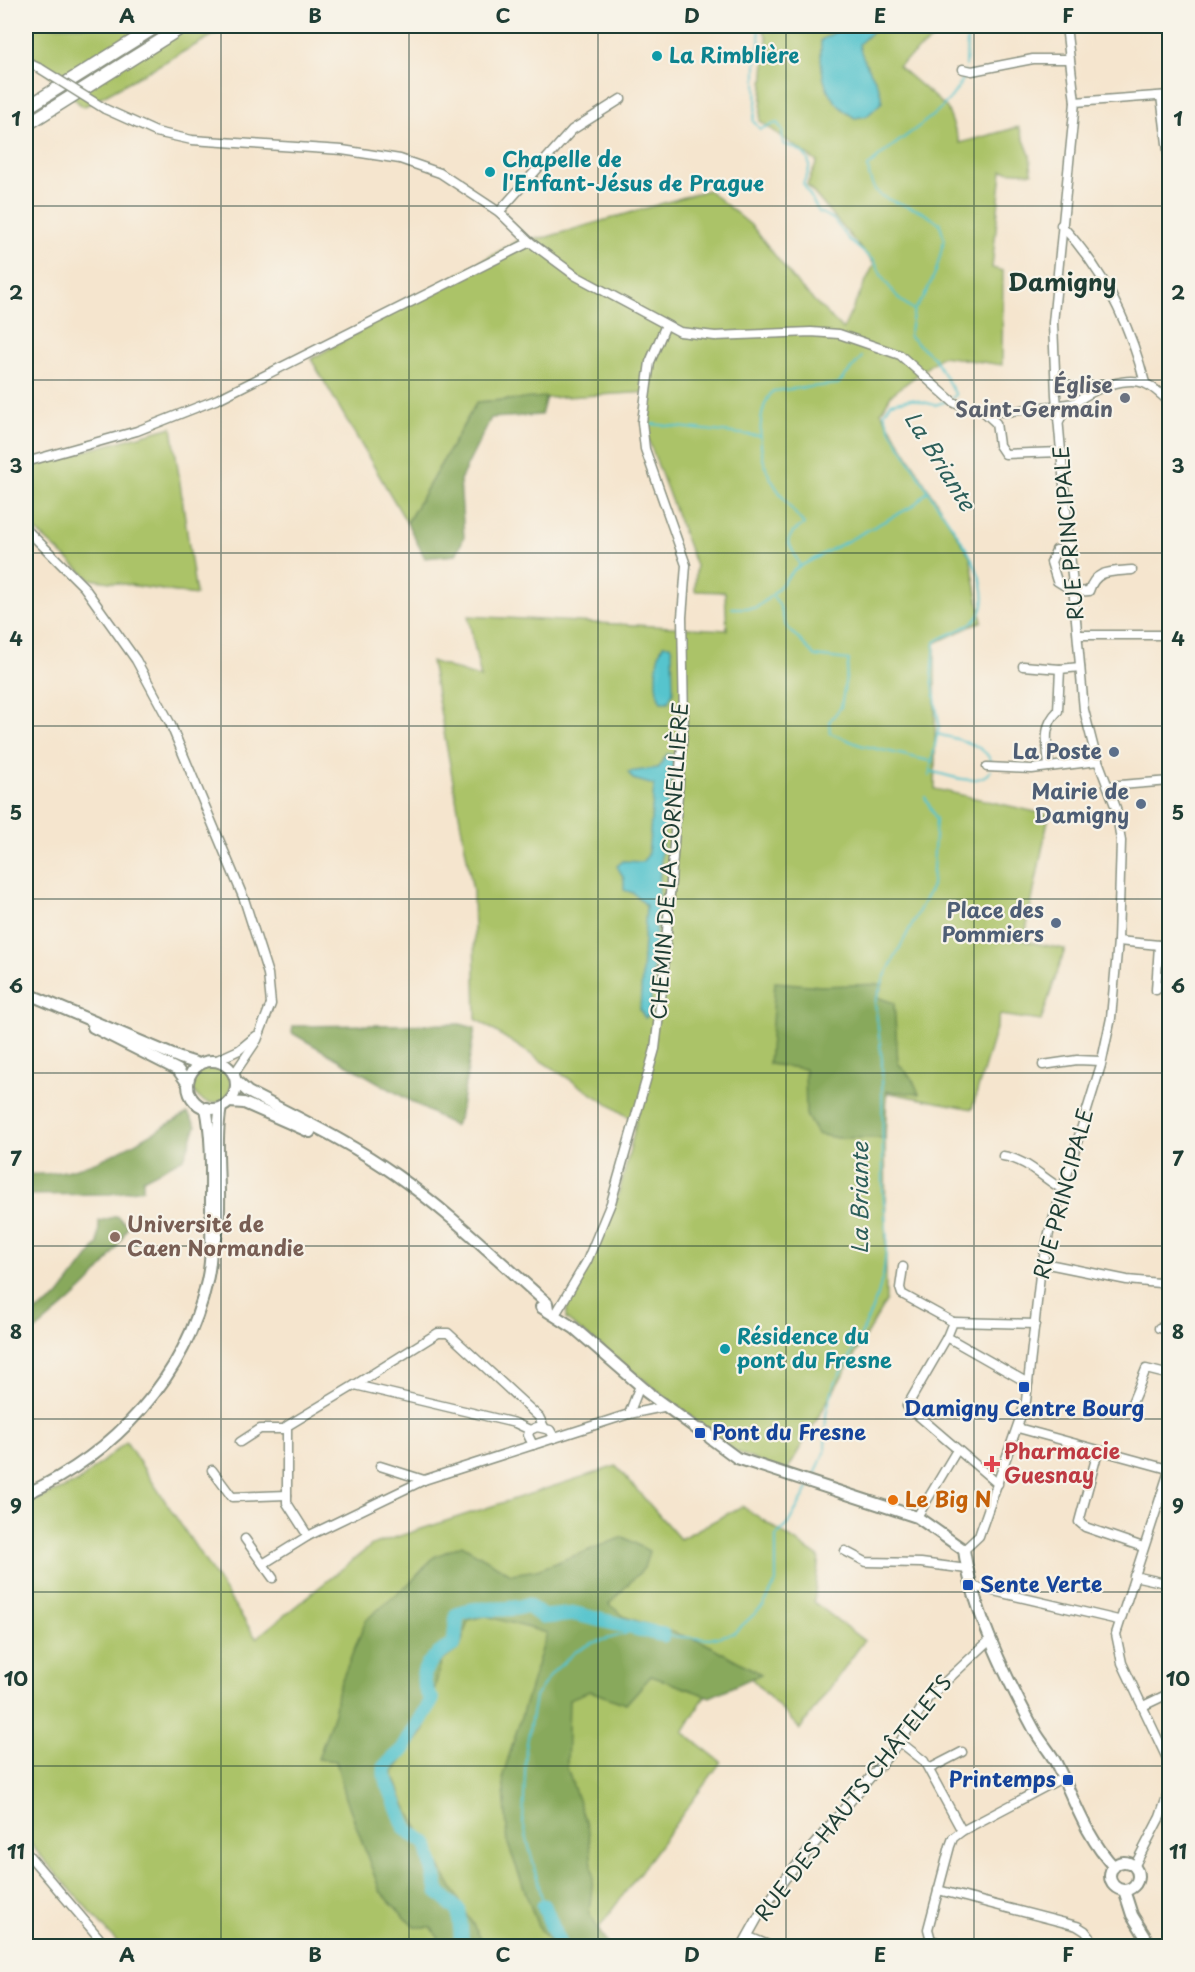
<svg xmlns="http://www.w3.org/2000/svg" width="1195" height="1972" viewBox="0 0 1195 1972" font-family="'Playpen Sans',sans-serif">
<rect width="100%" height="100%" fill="#f7f3e8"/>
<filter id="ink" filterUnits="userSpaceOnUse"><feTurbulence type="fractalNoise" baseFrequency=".0167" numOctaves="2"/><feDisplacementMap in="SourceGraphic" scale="12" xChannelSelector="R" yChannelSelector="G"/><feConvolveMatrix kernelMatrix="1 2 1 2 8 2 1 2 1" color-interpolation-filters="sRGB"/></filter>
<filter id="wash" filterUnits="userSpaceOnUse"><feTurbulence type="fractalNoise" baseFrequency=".008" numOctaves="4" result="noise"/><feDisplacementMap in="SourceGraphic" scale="24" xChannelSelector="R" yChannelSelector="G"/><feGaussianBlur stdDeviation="1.35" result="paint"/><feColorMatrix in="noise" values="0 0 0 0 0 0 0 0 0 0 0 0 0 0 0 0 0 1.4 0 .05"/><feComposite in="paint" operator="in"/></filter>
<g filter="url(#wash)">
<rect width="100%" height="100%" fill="#f5e5ce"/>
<!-- green -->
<g fill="#abc368" stroke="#65804e" stroke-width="1.5">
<polygon points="26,26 230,26 83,107 26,53"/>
<path d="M 762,26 L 949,26 L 898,66 L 947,108 L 960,143 L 1019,127 L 1030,155 L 1032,173 L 1002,171 L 992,268 L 1003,271 L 1002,365 L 942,356 L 891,395 L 881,412 L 970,556 L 982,621 L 935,643 L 935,789 L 1049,815 L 1024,941 L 1065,949 L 1041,1021 L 1000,1015 L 972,1109 L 885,1092 L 886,1301 L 785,1474 L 735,1451 L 566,1319 C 565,1301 577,1287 585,1272 C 612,1224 625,1175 636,1122 L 476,1019 L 473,891 L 431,661 L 481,678 L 468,616 L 727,630 L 725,592 L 695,591 L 696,566 L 648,439 L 650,392 L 477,402 L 407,523 L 311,359 L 519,240 L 547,237 L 708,190 L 752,226 L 799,286 L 843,329 L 874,264 L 807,185 L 817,162 L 760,121 L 767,38 Z"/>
<polygon points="172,427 196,595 90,579 26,522 26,467"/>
<circle cx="212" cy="1084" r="19"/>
<polygon points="126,1442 256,1638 372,1545 616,1466 680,1539 742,1506 819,1557 814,1602 864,1641 800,1729 748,1675 705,1696 683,1732 721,1762 598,1929 608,1946 120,1946 26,1839 26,1504 78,1482"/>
</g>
<!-- forest -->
<g fill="#88a95c" stroke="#547348" stroke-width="1.5">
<polygon points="546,397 541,415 491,418 460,480 464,537 456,555 425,558 407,523 477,402"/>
<polygon points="775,982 821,986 883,984 877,997 894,1003 898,1063 913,1080 919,1094 887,1091 885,1138 837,1138 817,1134 806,1115 805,1069 769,1064"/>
<polygon points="460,1024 475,1028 459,1119 454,1126 292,1033 293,1026"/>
<path d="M 188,1113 L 196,1126 L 184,1158 L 143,1179 L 143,1189 L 110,1194 L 26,1195 L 26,1174 C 86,1178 137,1141 188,1113 Z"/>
<path d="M 117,1216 L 128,1226 C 109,1271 73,1299 36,1330 L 26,1331 L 28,1317 L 57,1298 L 98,1244 L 99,1221 Z"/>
<polygon points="623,1537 649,1551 644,1568 609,1604 625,1617 703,1642 761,1674 710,1697 651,1676 626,1704 590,1691 569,1699 567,1768 589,1832 593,1878 589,1913 608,1946 552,1946 537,1924 508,1844 503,1775 547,1633 486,1616 468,1620 460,1648 441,1662 425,1730 393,1772 403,1801 485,1946 444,1946 431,1927 414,1927 380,1891 346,1798 336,1761 318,1759 335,1710 337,1692 366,1620 412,1581 434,1557 462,1545 511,1574 537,1570"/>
</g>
<!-- water -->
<g fill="#57c4cd" stroke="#3b8080" stroke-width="1.5">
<path d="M 846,26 L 878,26 L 859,44 C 862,66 881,80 882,102 L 867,116 L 855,118 C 823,99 820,75 821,40 Z"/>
<path d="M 663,645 L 670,645 L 672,651 L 673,692 L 668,702 L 661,702 C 653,689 655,659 663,645 Z"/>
<polygon points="667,754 672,755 673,764 662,842 650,1015 645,1018 640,1010 646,905 633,893 624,890 624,879 617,866 623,861 642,862 648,855 654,785 633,779 628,772 658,768"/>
</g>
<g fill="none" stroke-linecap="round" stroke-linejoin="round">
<!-- stream -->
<g stroke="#57c4cd" stroke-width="2">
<path d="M 754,26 L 758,28 C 762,48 756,48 756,65 C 755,84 759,102 753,121 L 760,129 L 777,123 L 782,129 L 783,144 C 806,150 817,161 803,183 L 819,212 L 833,219 L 850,241 L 874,261 L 884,280 L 900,300 L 914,310"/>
<polyline points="961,26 967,36 966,66"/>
<path d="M 952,398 L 956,395 L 934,358 L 909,336 L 914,310 L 924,297 L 936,271 L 944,240 L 940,223 C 932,219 924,212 915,209 C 888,199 871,200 868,167 C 895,138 956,111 965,71"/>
<polyline points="652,424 759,436"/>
<path d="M 800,566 L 788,541 L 793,532 L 804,524 C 792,510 780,495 771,479 C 758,457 755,411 773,391 L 838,384 L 862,357"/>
<polyline points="773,594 795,569 913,506 928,491"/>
<polyline points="732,608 756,608 772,595 779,604 786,626 815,656 849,660 841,707 829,722 830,733 860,745 930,761"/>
<path d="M 937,734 C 954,739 987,743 992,764"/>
<path d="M 930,771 C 948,775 978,789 991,770"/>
<path d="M 929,776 L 939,725 L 932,677 L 935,642 C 947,633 969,629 978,617 C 1001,585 948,522 932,497 C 918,475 905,453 891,431 L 884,413 L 891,403 L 911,399 L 935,405 L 947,401"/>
<polyline points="813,1480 825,1450 826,1414 834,1384 859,1340 878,1295 884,1270 887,1239 883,1190 882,1060 875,1003 884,978 932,886 936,819 925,797"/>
<polyline points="544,1906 523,1823 526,1749 535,1697 552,1673 575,1652 592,1643 628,1633 710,1639 734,1633 764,1605 776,1582 776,1536 788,1524 810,1485"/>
</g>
<!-- river -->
<g stroke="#57c4cd" stroke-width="15">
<polyline points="544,1906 560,1946"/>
<path d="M 462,1946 L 459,1911 L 438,1892 L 427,1844 L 406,1829 L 385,1776 L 385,1766 L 403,1750 L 432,1700 C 413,1672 429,1659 454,1644 L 457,1615 C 478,1603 504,1614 527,1605 L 543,1617 L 576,1614 L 663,1635"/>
</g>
</g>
</g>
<g filter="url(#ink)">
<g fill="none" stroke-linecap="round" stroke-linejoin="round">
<defs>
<g id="minor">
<polyline points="26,62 41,69"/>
<polyline points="963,69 972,71 1033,59 1069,59"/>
<polyline points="1161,96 1170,167"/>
<polyline points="1075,102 1170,95"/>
<polyline points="105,109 156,132 192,140 342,150 400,159 440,173 499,212 530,242 576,276 680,332 715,336 811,332 839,334 900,355 953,402 965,408 1005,412 1075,403"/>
<polyline points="499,212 572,130 621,99"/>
<path d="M 1061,225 C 1103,269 1130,325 1145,383"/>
<polyline points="984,412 996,423 999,445 1005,454 1062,452"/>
<path d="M 1059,421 C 1070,398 1119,374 1144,383 C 1154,387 1162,395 1170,403"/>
<polyline points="26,462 137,431 218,399 530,242"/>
<polyline points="26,529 84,587 136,660 170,723 244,899 268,974 271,1004 257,1040 234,1074"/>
<path d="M 1071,549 L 1056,550 L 1051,562 L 1057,581 L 1075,592 L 1089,591 C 1096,569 1111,572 1132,570"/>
<polyline points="1078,635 1170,635"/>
<polyline points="1023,666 1060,669"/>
<polyline points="987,767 1032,769 1098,761"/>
<path d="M 1049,767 C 1048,746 1041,727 1058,711 L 1060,669 L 1080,667"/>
<polyline points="1108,786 1170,781"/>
<polyline points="1118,941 1159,945 1170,950"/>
<polyline points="1156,990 1159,945"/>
<polyline points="215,1061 239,1050 256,1036"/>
<polyline points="1043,1065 1077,1060 1101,1061"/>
<path d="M 1003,1156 C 1028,1160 1042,1178 1062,1189"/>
<polyline points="1043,1263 1127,1280 1170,1284"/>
<polyline points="903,1267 900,1288 902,1294 953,1322"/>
<polyline points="1162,1283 1170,1260"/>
<polyline points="555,1315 587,1261 611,1203 655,1049 663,981 684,720 682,617 686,565 645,449 642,422 650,362 665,327"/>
<polyline points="1159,1328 1170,1331"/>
<polyline points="947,1337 1028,1383"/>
<polyline points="355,1385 438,1333 448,1333 539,1417 544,1427"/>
<polyline points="1132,1403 1146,1369 1170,1375"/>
<polyline points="629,1414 639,1388"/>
<polyline points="1018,1428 1168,1469"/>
<polyline points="554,1437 550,1430 537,1427 530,1430 528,1435 533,1445 629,1414 668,1406"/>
<polyline points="240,1442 260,1429 286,1429"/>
<polyline points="1098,1451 1079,1522 1085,1527 1143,1547"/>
<polyline points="380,1466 424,1480"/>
<polyline points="1170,1468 1116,1634 1122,1663 1170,1765"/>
<polyline points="212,1470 232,1497 287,1495"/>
<polyline points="998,1484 907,1406 947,1337 953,1322 1035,1324"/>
<polyline points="917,1517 957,1450"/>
<polyline points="308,1536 287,1503 287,1426 355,1385 515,1423 530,1430"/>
<polyline points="245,1539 273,1578"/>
<polyline points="964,1550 979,1536 1026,1401 1040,1275 1049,1233 1101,1065 1111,1018 1118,941 1121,841 1116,808 1095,753 1084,710 1056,395 1053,323 1075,102 1066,26"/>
<polyline points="845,1551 866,1562 921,1563 967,1569"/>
<polyline points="263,1564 308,1536 424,1480 533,1445"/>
<polyline points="1134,1576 1170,1584"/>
<polyline points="972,1586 1118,1620"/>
<polyline points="1143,1706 1170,1693"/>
<polyline points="900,1742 924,1761 962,1831 1062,1778"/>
<polyline points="929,1769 962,1752"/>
<polyline points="26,1852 106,1946"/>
<polyline points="1134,1867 1160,1817 1170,1788"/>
<polyline points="938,1890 1077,1926 1085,1931 1097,1946"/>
<polyline points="749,1937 771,1946"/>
<polyline points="742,1946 761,1912 785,1879 900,1742 928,1698 991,1639"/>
<polyline points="949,1946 931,1940 928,1929 950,1846 953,1838 962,1831"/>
</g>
<g id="major">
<polyline points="26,993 180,1058 199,1064"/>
<polyline points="93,1027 178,1070 188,1084"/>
<circle cx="212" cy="1085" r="24"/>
<path d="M 236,1081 L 248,1092 C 298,1118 350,1142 396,1175 C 448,1211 499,1261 547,1303 L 548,1309"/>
<polyline points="229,1102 244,1103 310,1132"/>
<path d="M 216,1239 C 224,1195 213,1150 221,1107"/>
<polyline points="541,1307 574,1328 649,1393"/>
<polyline points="645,1391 697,1429 703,1430"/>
<path d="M 708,1433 L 710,1438 L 737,1458 L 917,1517 L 964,1550 C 972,1609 1007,1680 1036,1733 C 1042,1743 1051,1753 1056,1763 C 1074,1799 1086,1837 1114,1867"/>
<path d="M 26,1494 C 114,1454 186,1378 207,1281 C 213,1254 211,1226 211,1199 C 211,1169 212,1137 206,1108"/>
<circle cx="1124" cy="1876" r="14"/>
<polyline points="1124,1890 1132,1915 1151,1946"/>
</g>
<g id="highway">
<polyline points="26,108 157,26"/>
<polyline points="26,125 184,26"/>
</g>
</defs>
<!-- minor casing -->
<use href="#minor" stroke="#8a9181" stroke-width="11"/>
<!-- major casing -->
<use href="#major" stroke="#8a9181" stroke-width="14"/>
<!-- highway casing -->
<use href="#highway" stroke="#8a9181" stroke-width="15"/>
<!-- minor -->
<use href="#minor" stroke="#fff" stroke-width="8"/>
<!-- major -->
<use href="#major" stroke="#fff" stroke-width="10"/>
<!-- highway -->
<use href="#highway" stroke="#fff" stroke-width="12"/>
<defs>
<polyline id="minor-bridge" points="41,69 105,109"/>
</defs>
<!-- minor-bridge casing -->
<use href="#minor-bridge" stroke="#8a9181" stroke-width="11" stroke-linecap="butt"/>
<!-- minor-bridge -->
<use href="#minor-bridge" stroke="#fff" stroke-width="8"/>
</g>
</g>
<!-- grid -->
<path fill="none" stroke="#1f3d34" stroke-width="1.5" stroke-opacity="0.55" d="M 221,26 L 221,1946M 409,26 L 409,1946M 598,26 L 598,1946M 786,26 L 786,1946M 974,26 L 974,1946M 26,206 L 1170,206M 26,380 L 1170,380M 26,553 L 1170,553M 26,726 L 1170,726M 26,899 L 1170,899M 26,1073 L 1170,1073M 26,1246 L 1170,1246M 26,1419 L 1170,1419M 26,1592 L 1170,1592M 26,1766 L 1170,1766"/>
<!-- markers -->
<g fill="#0f9aa8" stroke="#f7f3e8" stroke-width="2">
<circle cx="657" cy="56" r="6"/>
<circle cx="490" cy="172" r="6"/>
<circle cx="725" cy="1349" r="6"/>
</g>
<circle fill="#6b7280" stroke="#f7f3e8" stroke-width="2" cx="1125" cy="398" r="6"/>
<g fill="#5c6f8a" stroke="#f7f3e8" stroke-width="2">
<circle cx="1114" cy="752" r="6"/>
<circle cx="1141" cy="804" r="6"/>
<circle cx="1056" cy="923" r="6"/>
</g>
<circle fill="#8d6e63" stroke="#f7f3e8" stroke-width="2" cx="115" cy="1237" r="6"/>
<g fill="#1a4fb4" stroke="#f7f3e8" stroke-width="2">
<rect x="1018" y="1381" width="12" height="12" rx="3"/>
<rect x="694" y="1427" width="12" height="12" rx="3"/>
<rect x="962" y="1579" width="12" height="12" rx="3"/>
<rect x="1062" y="1774" width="12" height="12" rx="3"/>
</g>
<path fill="#e0444e" stroke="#f7f3e8" stroke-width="2" d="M989 1455h6v6h6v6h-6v6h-6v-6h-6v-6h6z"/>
<circle fill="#e8710a" stroke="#f7f3e8" stroke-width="2" cx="893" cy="1500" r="6"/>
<g text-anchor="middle" stroke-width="4.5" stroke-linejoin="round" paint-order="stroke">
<!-- culture labels -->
<g font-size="21" font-weight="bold" fill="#0d838f" stroke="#f7f3e8" text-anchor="start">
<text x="669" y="63">La Rimblière</text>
<text x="502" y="167">Chapelle de<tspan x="502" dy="24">l'Enfant-Jésus de Prague</tspan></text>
<text x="737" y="1344">Résidence du<tspan x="737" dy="24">pont du Fresne</tspan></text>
</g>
<!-- worship labels -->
<g font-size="21" font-weight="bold" fill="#5b616d" stroke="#f7f3e8" text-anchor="end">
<text x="1113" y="393">Église<tspan x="1113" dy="24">Saint-Germain</tspan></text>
</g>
<!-- street labels -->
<g font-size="21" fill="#1f3d34" stroke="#f7f3e8">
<text transform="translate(1069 533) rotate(-95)" y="7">RUE PRINCIPALE</text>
<text transform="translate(670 861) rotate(-86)" y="7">CHEMIN DE LA CORNEILLIÈRE</text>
<text transform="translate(1064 1194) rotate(-75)" y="7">RUE PRINCIPALE</text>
<text transform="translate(854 1798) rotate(-52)" y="7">RUE DES HAUTS CHÂTELETS</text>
</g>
<!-- service labels -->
<g font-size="21" font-weight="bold" fill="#4e5e75" stroke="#f7f3e8" text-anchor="end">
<text x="1102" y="759">La Poste</text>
<text x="1129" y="799">Mairie de<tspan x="1129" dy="24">Damigny</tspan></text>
<text x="1044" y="918">Place des<tspan x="1044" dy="24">Pommiers</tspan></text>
</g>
<!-- education labels -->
<g font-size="21" font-weight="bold" fill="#785e54" stroke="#f7f3e8" text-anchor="start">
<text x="127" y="1232">Université de<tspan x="127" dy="24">Caen Normandie</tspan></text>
</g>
<!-- transit labels -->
<g font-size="21" font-weight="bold" fill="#164399" stroke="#f7f3e8" text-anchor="start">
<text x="1024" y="1416" text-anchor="middle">Damigny Centre Bourg</text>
<text x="712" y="1440">Pont du Fresne</text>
<text x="980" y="1592">Sente Verte</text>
<text x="1056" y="1787" text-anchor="end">Printemps</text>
</g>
<!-- health labels -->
<g font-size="21" font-weight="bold" fill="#be3a42" stroke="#f7f3e8" text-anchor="start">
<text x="1004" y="1459">Pharmacie<tspan x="1004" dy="24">Guesnay</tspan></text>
</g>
<!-- food labels -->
<g font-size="21" font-weight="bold" fill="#c56008" stroke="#f7f3e8" text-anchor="start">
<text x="905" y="1507">Le Big N</text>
</g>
<!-- water labels -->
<g font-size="22" font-style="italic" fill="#2d5f5a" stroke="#f7f3e8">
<text transform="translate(940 461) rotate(58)" y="8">La Briante</text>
<text transform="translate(860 1198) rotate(-90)" y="8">La Briante</text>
</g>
<!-- quarter labels -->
<g font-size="24" font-weight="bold" fill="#1f3d34" stroke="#f7f3e8">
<text x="1062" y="291">Damigny</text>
</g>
</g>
<!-- margin -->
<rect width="1195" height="1972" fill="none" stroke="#f7f3e8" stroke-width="66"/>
<rect x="33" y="33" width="1129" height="1906" fill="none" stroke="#1f3d34" stroke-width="2"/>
<g font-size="20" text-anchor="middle" font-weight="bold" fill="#1f3d34">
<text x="127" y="23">A</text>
<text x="315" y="23">B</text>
<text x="503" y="23">C</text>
<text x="692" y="23">D</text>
<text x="880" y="23">E</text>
<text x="1068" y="23">F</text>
<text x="16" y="126">1</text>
<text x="1178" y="126">1</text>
<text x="16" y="300">2</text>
<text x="1178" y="300">2</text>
<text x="16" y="473">3</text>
<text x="1178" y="473">3</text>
<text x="16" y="646">4</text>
<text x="1178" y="646">4</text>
<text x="16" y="820">5</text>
<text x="1178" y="820">5</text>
<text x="16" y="993">6</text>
<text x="1178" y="993">6</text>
<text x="16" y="1166">7</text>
<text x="1178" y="1166">7</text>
<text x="16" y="1339">8</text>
<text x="1178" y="1339">8</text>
<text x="16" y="1513">9</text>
<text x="1178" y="1513">9</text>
<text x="16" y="1686">10</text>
<text x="1178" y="1686">10</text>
<text x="16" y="1859">11</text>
<text x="1178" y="1859">11</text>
<text x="127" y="1962">A</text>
<text x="315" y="1962">B</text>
<text x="503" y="1962">C</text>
<text x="692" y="1962">D</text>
<text x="880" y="1962">E</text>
<text x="1068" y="1962">F</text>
</g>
</svg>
